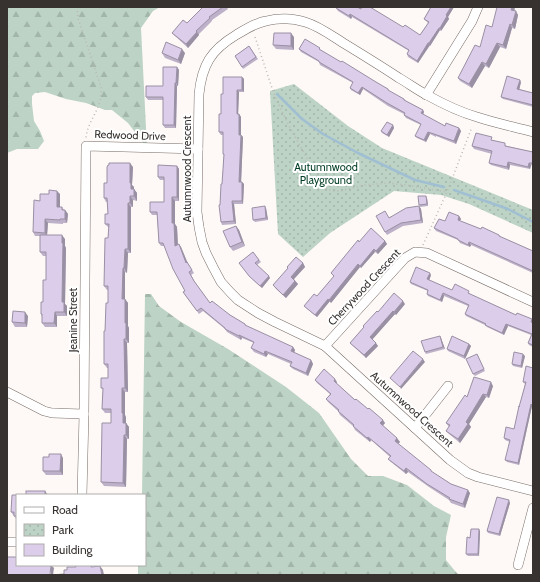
<svg xmlns="http://www.w3.org/2000/svg" width="540" height="582" viewBox="0 0 540 582" font-family="Cabin,sans-serif">
<defs>
<pattern id="forest-firs" width="22" height="20" patternUnits="userSpaceOnUse"><rect width="22" height="20" fill="#bcd3c5"/><path d="M5 1l3.5 6h-7zM16 11l3.5 6h-7z" fill="#a2b6aa"/></pattern>
<pattern id="park-dots" width="8" height="8" patternUnits="userSpaceOnUse"><rect width="8" height="8" fill="#bcd3c5"/><path d="M2 2h.1M6 6h.1" fill="none" stroke="#a2b6aa" stroke-width="1.8" stroke-linecap="round"/></pattern>
</defs>
<rect width="100%" height="100%" fill="#fef9f6"/>
<!-- forest -->
<g fill="url(#forest-firs)">
<polygon points="7,7 160,7 153,11 141,28 147,148 128,123 112,110 105,110 86,103 66,99 45,92 35,93 32,96 32,104 34,121 40,131 44,141 38,149 17,149 7,153"/>
<polygon points="145,294 151,294 159,306 181,322 228,349 286,387 319,413 351,459 368,476 383,476 407,485 434,506 451,515 446,537 446,560 455,571 459,575 138,575 138,565 145,565 145,495 142,495"/>
</g>
<!-- park -->
<polygon fill="url(#park-dots)" points="294,84 348,126 382,148 533,210 533,233 469,204 441,195 394,191 330,233 303,257 278,234 270,91"/>
<g fill="none" stroke-linecap="round" stroke-linejoin="round">
<!-- stream -->
<g stroke="#a0bfd2" stroke-width="2.5">
<polyline points="277,94 302,119 323,134 358,153 415,180 444,187"/>
<polyline points="454,190 508,209 533,222"/>
</g>
<defs>
<g id="minor">
<polyline points="426,95 472,21 478,7"/>
<path d="M 533,132 C 515,127 495,123 477,117 C 460,112 443,104 427,95 C 417,90 408,83 399,78 C 381,66 363,55 345,44 C 332,36 319,26 305,22 C 293,18 278,18 266,21 C 255,23 246,29 236,35 C 211,50 202,65 199,94 L 197,212 L 199,227 L 202,242 L 206,253 L 213,267 L 221,282 L 230,292 L 238,300 L 258,313 L 275,322 L 325,346 L 450,460 L 468,473 L 478,477 L 533,491"/>
<polyline points="325,346 405,258 415,252 427,253 533,302"/>
<polyline points="7,392 44,411 52,413 84,414"/>
<polyline points="415,428 448,386"/>
<polyline points="82,495 84,414 86,146 198,149"/>
<polyline points="7,542 17,542"/>
<polyline points="518,565 533,508"/>
</g>
</defs>
<!-- minor casing -->
<use href="#minor" stroke="#776c67" stroke-width="10"/>
<!-- path -->
<g stroke="#bcb7b4" stroke-width="1.5" stroke-dasharray="1 3" stroke-linecap="butt">
<path d="M 77,7 L 78,18 L 101,87 C 101,93 101,98 99,104 C 95,116 87,125 86,138"/>
<polyline points="255,37 274,94 289,126 318,178 325,188 332,191 340,191 365,185 388,183 406,185 447,192"/>
<polyline points="423,245 447,192 472,127"/>
</g>
<!-- minor -->
<use href="#minor" stroke="#fff" stroke-width="9"/>
</g>
<!-- wall -->
<g fill="#bdb0c9">
<polygon points="203,7 227,7 228,9 212,20 212,21 199,34 199,35 188,48 175,36 172,33 187,23"/>
<polygon points="334,7 357,7 361,9 420,35 428,23 424,19 431,7 454,7 448,17 449,19 441,31 440,30 430,46 430,45 418,63 408,57 407,54 409,51 352,17 351,19 338,11 336,8"/>
<polygon points="514,11 518,15 515,29 512,28 506,49 500,47 489,68 485,66 472,88 460,81 458,78 480,47 492,27"/>
<polygon points="294,37 294,50 276,49 273,45"/>
<polygon points="249,46 258,59 243,69 235,56"/>
<polygon points="299,49 322,50 321,51 388,89 389,91 404,99 406,101 423,110 424,112 423,115 445,126 459,128 461,131 456,144 436,136 436,137 430,134 426,142 417,138 415,136 421,125 406,118 404,115 404,114 388,106 363,89 360,95 351,90 350,88 353,83 320,65 319,62 301,52"/>
<polygon points="162,53 185,53 181,64 165,58"/>
<polygon points="177,67 179,70 178,86 177,86 176,128 165,128 163,125 163,100 148,100 146,97 163,86"/>
<polygon points="242,77 244,79 244,92 239,92 238,114 239,114 241,117 241,135 243,137 241,182 244,184 243,204 234,204 236,224 222,225 221,222 220,205 222,184 224,155 223,154 223,135 221,135 219,132 223,94"/>
<polygon points="521,82 519,89 533,93 533,107 503,99 501,97"/>
<polygon points="393,125 394,128 389,137 382,133 381,131"/>
<polygon points="493,140 507,146 533,152 533,166 531,165 530,169 510,165 509,170 491,165 489,163 492,154 474,149 472,146"/>
<polygon points="177,166 179,169 179,201 175,201 175,224 177,227 178,245 181,247 187,262 194,273 191,275 196,284 210,303 245,324 247,327 293,347 295,350 294,353 311,360 313,364 308,376 293,369 290,366 291,364 268,354 266,357 254,352 251,348 254,343 242,338 241,340 227,332 225,329 203,311 199,314 183,292 185,291 164,246 161,246 159,243 157,215 152,215 150,212 164,202 164,180 160,180 158,177"/>
<polygon points="133,167 132,185 134,187 134,189 137,193 137,201 133,200 133,207 131,207 131,253 128,253 127,273 125,272 125,299 128,303 128,326 129,328 129,343 127,343 128,392 125,392 125,415 126,417 126,423 129,427 129,439 127,439 126,487 104,486 101,482 111,423 111,413 105,413 102,409 103,389 101,388 108,378 108,368 107,368 104,364 105,331 108,303 108,290 107,290 104,286 108,238 109,228 105,224 108,214 107,202 106,202 104,198 107,183"/>
<polygon points="60,194 60,207 62,207 64,210 65,210 68,214 67,223 63,223 63,224 48,223 47,235 65,239 65,246 66,248 65,304 67,306 67,316 57,316 57,327 45,327 42,323 42,316 41,314 46,280 46,256 43,256 40,252 40,236 35,236 33,232 40,201"/>
<polygon points="427,198 428,206 420,207 419,205"/>
<polygon points="419,206 421,209 423,223 403,226 387,235 385,232 390,217"/>
<polygon points="266,208 268,220 255,222 253,220"/>
<polygon points="459,216 461,219 460,221 481,229 499,235 501,237 533,251 533,273 471,245 470,247 460,243 458,240 436,231 434,228 445,221"/>
<polygon points="236,226 239,230 245,246 233,251 230,247"/>
<polygon points="385,241 387,244 378,254 375,252 361,268 360,267 331,303 330,301 317,317 306,308 304,306 317,296 334,277 331,273 359,242"/>
<polygon points="253,252 261,262 257,265 270,278 262,288 251,278 239,263"/>
<polygon points="303,263 305,267 294,279 298,284 286,298 276,289 273,285 288,269 287,267"/>
<polygon points="431,275 429,280 452,290 470,293 470,294 516,315 533,320 533,347 529,345 528,343 531,335 508,326 504,335 487,327 485,325 466,316 465,314 468,306 444,296 442,302 428,296 427,294 428,291 411,284 410,282"/>
<polygon points="405,304 396,315 395,314 372,339 378,346 366,358 352,345 350,343 364,327 363,326 378,312"/>
<polygon points="28,316 27,327 15,327 12,322"/>
<polygon points="440,336 441,338 445,349 426,354 425,352"/>
<polygon points="469,344 471,346 465,359 448,351 447,349"/>
<polygon points="477,354 485,371 475,376 473,374"/>
<polygon points="525,356 522,368 513,366 512,364"/>
<polygon points="533,368 533,407 532,406 519,465 507,462 505,460 510,442 505,440 504,438 514,429 525,384 523,382"/>
<polygon points="315,380 337,382 336,383 355,400 385,423 383,426 400,442 398,444 433,473 451,484 470,493 465,508 451,503 449,500 429,487 408,472 406,474 391,462 388,459 390,457 371,440 370,442 355,430 353,426 340,415 338,411 328,402 326,399 330,394 317,383"/>
<polygon points="493,386 489,398 486,397 469,424 471,427 460,443 449,434 446,431 449,427 446,423 467,397"/>
<polygon points="63,458 63,475 46,475 43,471"/>
<polygon points="17,495 17,520 11,512"/>
<polygon points="510,503 500,536 488,533 487,531 492,514"/>
<polygon points="480,531 479,556 468,556 466,554"/>
</g>
<!-- shaded-wall -->
<g fill="#9a90a4">
<polygon points="451,7 454,7 448,17 449,19 441,31 440,28 446,15"/>
<polygon points="512,7 515,7 514,14 511,10"/>
<polygon points="516,11 518,15 515,29 512,25"/>
<polygon points="350,14 352,17 351,19 349,16"/>
<polygon points="510,24 512,28 506,49 503,45"/>
<polygon points="439,28 440,30 430,46 429,43"/>
<polygon points="197,32 199,35 188,48 186,44"/>
<polygon points="291,33 294,37 294,50 291,46"/>
<polygon points="428,43 430,45 418,63 417,61"/>
<polygon points="497,43 500,47 489,68 486,64"/>
<polygon points="182,49 185,53 181,64 178,60"/>
<polygon points="482,62 485,66 472,88 469,84"/>
<polygon points="177,67 179,70 178,86 176,83"/>
<polygon points="242,77 244,79 244,92 242,90"/>
<polygon points="520,80 521,82 519,91 517,89"/>
<polygon points="175,83 177,86 176,128 174,125"/>
<polygon points="362,87 363,89 360,95 358,93"/>
<polygon points="237,90 239,92 238,117 237,114"/>
<polygon points="423,110 424,112 422,116 421,113"/>
<polygon points="239,114 241,117 241,137 239,135"/>
<polygon points="393,125 394,128 389,137 387,135"/>
<polygon points="459,128 461,131 456,144 454,141"/>
<polygon points="428,132 430,134 426,142 424,140"/>
<polygon points="241,135 243,137 241,184 239,182"/>
<polygon points="508,162 510,165 509,170 507,167"/>
<polygon points="130,163 133,167 132,185 134,187 134,193 131,189 130,183"/>
<polygon points="529,163 531,165 530,169 528,167"/>
<polygon points="177,166 179,169 179,201 177,197"/>
<polygon points="242,182 244,184 243,204 242,201"/>
<polygon points="134,189 137,193 137,201 134,196"/>
<polygon points="57,191 60,194 60,211 57,207"/>
<polygon points="130,196 133,200 133,207 130,203"/>
<polygon points="426,196 427,198 428,206 427,204"/>
<polygon points="172,197 175,201 175,224 177,227 178,249 175,246 172,223"/>
<polygon points="232,201 234,204 236,224 234,221"/>
<polygon points="128,203 131,207 131,253 128,249"/>
<polygon points="265,206 266,208 268,220 266,218"/>
<polygon points="419,206 421,209 423,223 421,220"/>
<polygon points="65,210 68,214 67,223 65,219"/>
<polygon points="459,216 461,219 459,222 458,220"/>
<polygon points="45,219 48,223 47,236 45,233"/>
<polygon points="236,226 239,230 245,246 242,242"/>
<polygon points="62,235 65,239 65,246 66,248 65,304 67,306 67,316 64,312 62,302"/>
<polygon points="385,241 387,244 378,254 376,251"/>
<polygon points="469,242 471,245 470,247 468,245"/>
<polygon points="179,244 181,247 189,266 186,263"/>
<polygon points="125,249 128,253 127,273 124,268"/>
<polygon points="374,249 375,252 361,268 360,266"/>
<polygon points="303,263 305,267 293,280 291,277"/>
<polygon points="358,264 360,267 331,303 329,300"/>
<polygon points="123,268 125,272 125,303 122,299"/>
<polygon points="430,273 431,275 429,281 427,279"/>
<polygon points="269,276 270,278 262,288 260,286"/>
<polygon points="295,281 298,284 286,298 283,295"/>
<polygon points="443,293 444,296 442,302 440,300"/>
<polygon points="125,299 128,303 128,326 129,328 129,343 126,339 125,323"/>
<polygon points="328,299 330,301 317,317 315,315"/>
<polygon points="403,301 405,304 396,315 394,312"/>
<polygon points="393,311 395,314 372,340 370,337"/>
<polygon points="25,312 28,316 27,327 25,323"/>
<polygon points="55,312 57,316 57,327 54,323"/>
<polygon points="506,324 508,326 504,335 502,333"/>
<polygon points="239,335 242,338 241,340 239,336"/>
<polygon points="440,336 441,338 445,349 443,347"/>
<polygon points="124,339 127,343 128,392 125,388"/>
<polygon points="376,343 378,346 366,358 364,355"/>
<polygon points="469,344 471,346 465,359 464,356"/>
<polygon points="293,347 295,350 293,355 291,351"/>
<polygon points="265,351 268,354 266,357 264,354"/>
<polygon points="523,354 525,356 522,368 521,366"/>
<polygon points="423,359 425,362 401,389 400,387"/>
<polygon points="311,360 313,364 308,376 306,373"/>
<polygon points="335,379 337,382 336,384 334,381"/>
<polygon points="491,382 493,386 489,398 487,395"/>
<polygon points="122,388 125,392 125,415 126,417 126,427 123,423 122,413"/>
<polygon points="483,394 486,397 469,424 471,427 460,443 458,439 466,422"/>
<polygon points="531,404 532,406 519,465 518,463"/>
<polygon points="383,420 385,423 382,426 380,423"/>
<polygon points="126,423 129,427 129,439 126,435"/>
<polygon points="124,435 127,439 126,487 123,483"/>
<polygon points="368,437 371,440 370,442 367,438"/>
<polygon points="397,438 400,442 397,445 395,441"/>
<polygon points="61,454 63,458 63,475 60,471"/>
<polygon points="406,468 408,472 406,474 404,471"/>
<polygon points="468,490 470,493 465,508 463,504"/>
<polygon points="45,491 48,495 45,495"/>
<polygon points="509,500 510,503 500,536 499,534"/>
<polygon points="479,529 480,531 479,556 478,554"/>
<polygon points="51,565 54,568 53,575 51,575"/>
<polygon points="100,566 103,570 104,575 102,575"/>
</g>
<!-- building -->
<g fill="#dccdea" stroke="#9a90a4">
<polygon points="203,7 223,7 209,17 210,18 196,31 197,32 186,44 172,33 183,20 187,23"/>
<polygon points="337,7 357,7 361,9 362,7 370,7 403,27 405,25 420,35 429,22 424,19 431,7 451,7 446,15 447,16 440,28 439,28 429,43 428,43 417,61 407,54 409,50 350,14 349,16 336,8"/>
<polygon points="497,7 512,7 511,10 516,11 512,25 510,24 503,45 497,43 486,64 482,62 469,84 458,78 475,45 480,47 486,25 492,27"/>
<polygon points="274,33 291,33 291,46 273,45"/>
<polygon points="305,39 320,48 319,49 341,62 342,61 376,82 388,89 388,90 404,99 404,100 423,110 421,113 445,126 446,123 459,128 454,141 434,134 428,132 424,140 415,136 421,124 404,115 405,113 387,103 362,87 358,93 350,88 353,82 319,62 319,61 299,49"/>
<polygon points="166,42 182,49 178,60 162,53"/>
<polygon points="249,46 256,57 242,67 235,56"/>
<polygon points="163,67 177,67 176,83 175,83 174,125 163,125 163,97 146,97 146,86 163,86"/>
<polygon points="507,76 520,80 517,89 533,93 533,105 501,97"/>
<polygon points="223,77 242,77 242,90 237,90 237,114 239,114 239,135 241,135 239,182 242,182 242,201 232,201 234,221 221,222 219,205 220,205 221,184 222,184 224,154 223,154 223,132 219,132 219,114 221,114 221,94 223,94"/>
<polygon points="387,122 393,125 387,135 381,131"/>
<polygon points="476,133 492,137 491,140 505,143 505,146 533,152 533,163 529,163 528,167 508,162 507,167 489,163 492,151 472,146"/>
<polygon points="109,163 130,163 130,183 131,183 131,189 134,189 134,196 130,196 130,203 128,203 128,249 125,249 124,268 123,268 122,299 125,299 125,323 126,323 126,339 124,339 125,388 122,388 122,413 123,413 123,423 126,423 126,435 124,435 123,483 101,482 102,423 111,423 111,409 102,409 103,388 101,388 101,378 108,378 108,364 104,364 104,331 105,331 106,303 108,303 108,286 104,286 105,238 108,238 109,224 105,224 105,214 108,214 107,198 104,198 104,183 107,183 107,167 108,165 109,165"/>
<polygon points="158,165 177,166 177,197 172,197 172,223 174,223 175,246 179,244 186,263 187,262 192,270 189,272 194,281 210,303 212,301 230,315 245,324 245,325 293,347 291,351 311,360 306,373 290,366 292,362 265,351 264,354 251,348 254,342 239,335 239,336 225,329 225,328 201,308 197,311 183,292 185,291 173,269 163,243 159,243 157,212 150,212 150,202 164,202 164,177 158,177"/>
<polygon points="49,190 57,191 57,207 62,207 62,210 65,210 65,219 60,219 60,220 45,219 45,233 33,232 34,200 40,201 40,194 49,194"/>
<polygon points="418,196 426,196 427,204 419,205"/>
<polygon points="265,206 266,218 253,220 252,208"/>
<polygon points="419,206 421,220 401,223 385,232 376,216 385,211 389,218 406,208"/>
<polygon points="449,212 459,216 458,220 481,229 482,227 499,235 499,236 533,251 533,271 469,242 468,245 458,240 458,239 434,228 439,219 445,221"/>
<polygon points="236,226 242,242 230,247 223,231"/>
<polygon points="371,228 385,241 376,251 374,249 360,266 358,264 329,300 328,299 315,315 304,306 314,294 317,296 334,276 331,273 358,240 359,242"/>
<polygon points="40,235 62,235 62,243 63,243 62,302 64,302 64,312 55,312 54,323 42,323 42,314 41,314 41,302 43,302 43,280 46,280 46,252 40,252"/>
<polygon points="253,252 259,260 255,263 269,276 260,286 249,276 239,263"/>
<polygon points="296,257 303,263 291,277 295,281 283,295 273,285 288,268 287,267"/>
<polygon points="416,267 430,273 427,279 452,290 455,284 469,291 468,293 516,315 517,313 532,319 531,322 533,323 533,345 528,343 532,334 506,324 502,333 485,325 486,324 465,314 469,305 443,293 440,300 427,294 428,290 410,282"/>
<polygon points="394,293 403,301 394,312 393,311 370,337 376,343 364,355 350,343 364,327 363,326 377,311 378,312"/>
<polygon points="13,311 25,312 25,323 12,322"/>
<polygon points="440,336 443,347 425,352 421,341"/>
<polygon points="452,336 469,344 464,356 447,349"/>
<polygon points="413,351 423,359 400,387 390,378"/>
<polygon points="514,352 523,354 521,366 512,364"/>
<polygon points="477,354 484,369 473,374 466,359"/>
<polygon points="526,366 533,368 533,402 532,405 531,404 518,463 505,460 510,440 504,438 506,427 514,429 519,406 519,407 526,382 523,382"/>
<polygon points="324,369 335,379 334,381 355,400 356,399 368,409 369,408 383,420 380,423 397,438 395,441 431,470 431,471 451,484 468,490 463,504 449,499 450,498 427,484 406,468 404,471 388,459 391,456 368,437 367,438 353,426 354,425 338,411 339,410 326,399 331,394 315,380"/>
<polygon points="474,377 491,382 487,395 483,394 466,422 468,424 458,439 446,431 450,425 446,423 465,395 467,397"/>
<polygon points="49,454 61,454 60,471 43,471 43,457 49,457"/>
<rect x="26" y="491" width="19" height="4"/>
<polygon points="12,495 17,495 17,516 14,516 14,512 11,512"/>
<polygon points="497,497 509,500 499,534 487,531"/>
<polygon points="471,529 479,529 478,554 466,554 467,537 470,538"/>
<polygon points="7,557 17,557 17,565 51,565 50,575 64,574 64,570 67,570 67,567 76,567 76,565 91,565 91,567 100,566 102,575 7,575"/>
</g>
<g text-anchor="middle" stroke-width="4" stroke-linejoin="round" paint-order="stroke">
<!-- street labels -->
<g font-size="11" fill="#373230" stroke="#fff">
<text transform="translate(130 135) rotate(2)" y="4">Redwood Drive</text>
<text transform="translate(187 169) rotate(-90)" y="4">Autumnwood Crescent</text>
<text transform="translate(364 287) rotate(-47)" y="4">Cherrywood Crescent</text>
<text transform="translate(73 320) rotate(-90)" y="4">Jeanine Street</text>
<text transform="translate(412 409) rotate(42)" y="4">Autumnwood Crescent</text>
</g>
<!-- park labels -->
<g font-size="11" fill="#033e25" stroke="#fff">
<text x="326" y="171">Autumnwood<tspan x="326" dy="13">Playground</tspan></text>
</g>
</g>
<!-- border -->
<rect width="540" height="582" fill="none" stroke="#373230" stroke-width="16"/>
<!-- legend -->
<rect x="16" y="494" width="130" height="72" fill="#ffffff" stroke="#afadac"/>
<rect x="24" y="507" width="20" height="6" fill="#ffffff" stroke="#afadac"/>
<text x="52" y="514" font-size="12" fill="#373230">Road</text>
<rect x="24" y="524" width="20" height="12" fill="url(#park-dots)" stroke="#afadac"/>
<text x="52" y="534" font-size="12" fill="#373230">Park</text>
<rect x="24" y="544" width="20" height="12" fill="#dccdea" stroke="#afadac"/>
<text x="52" y="554" font-size="12" fill="#373230">Building</text>
</svg>
